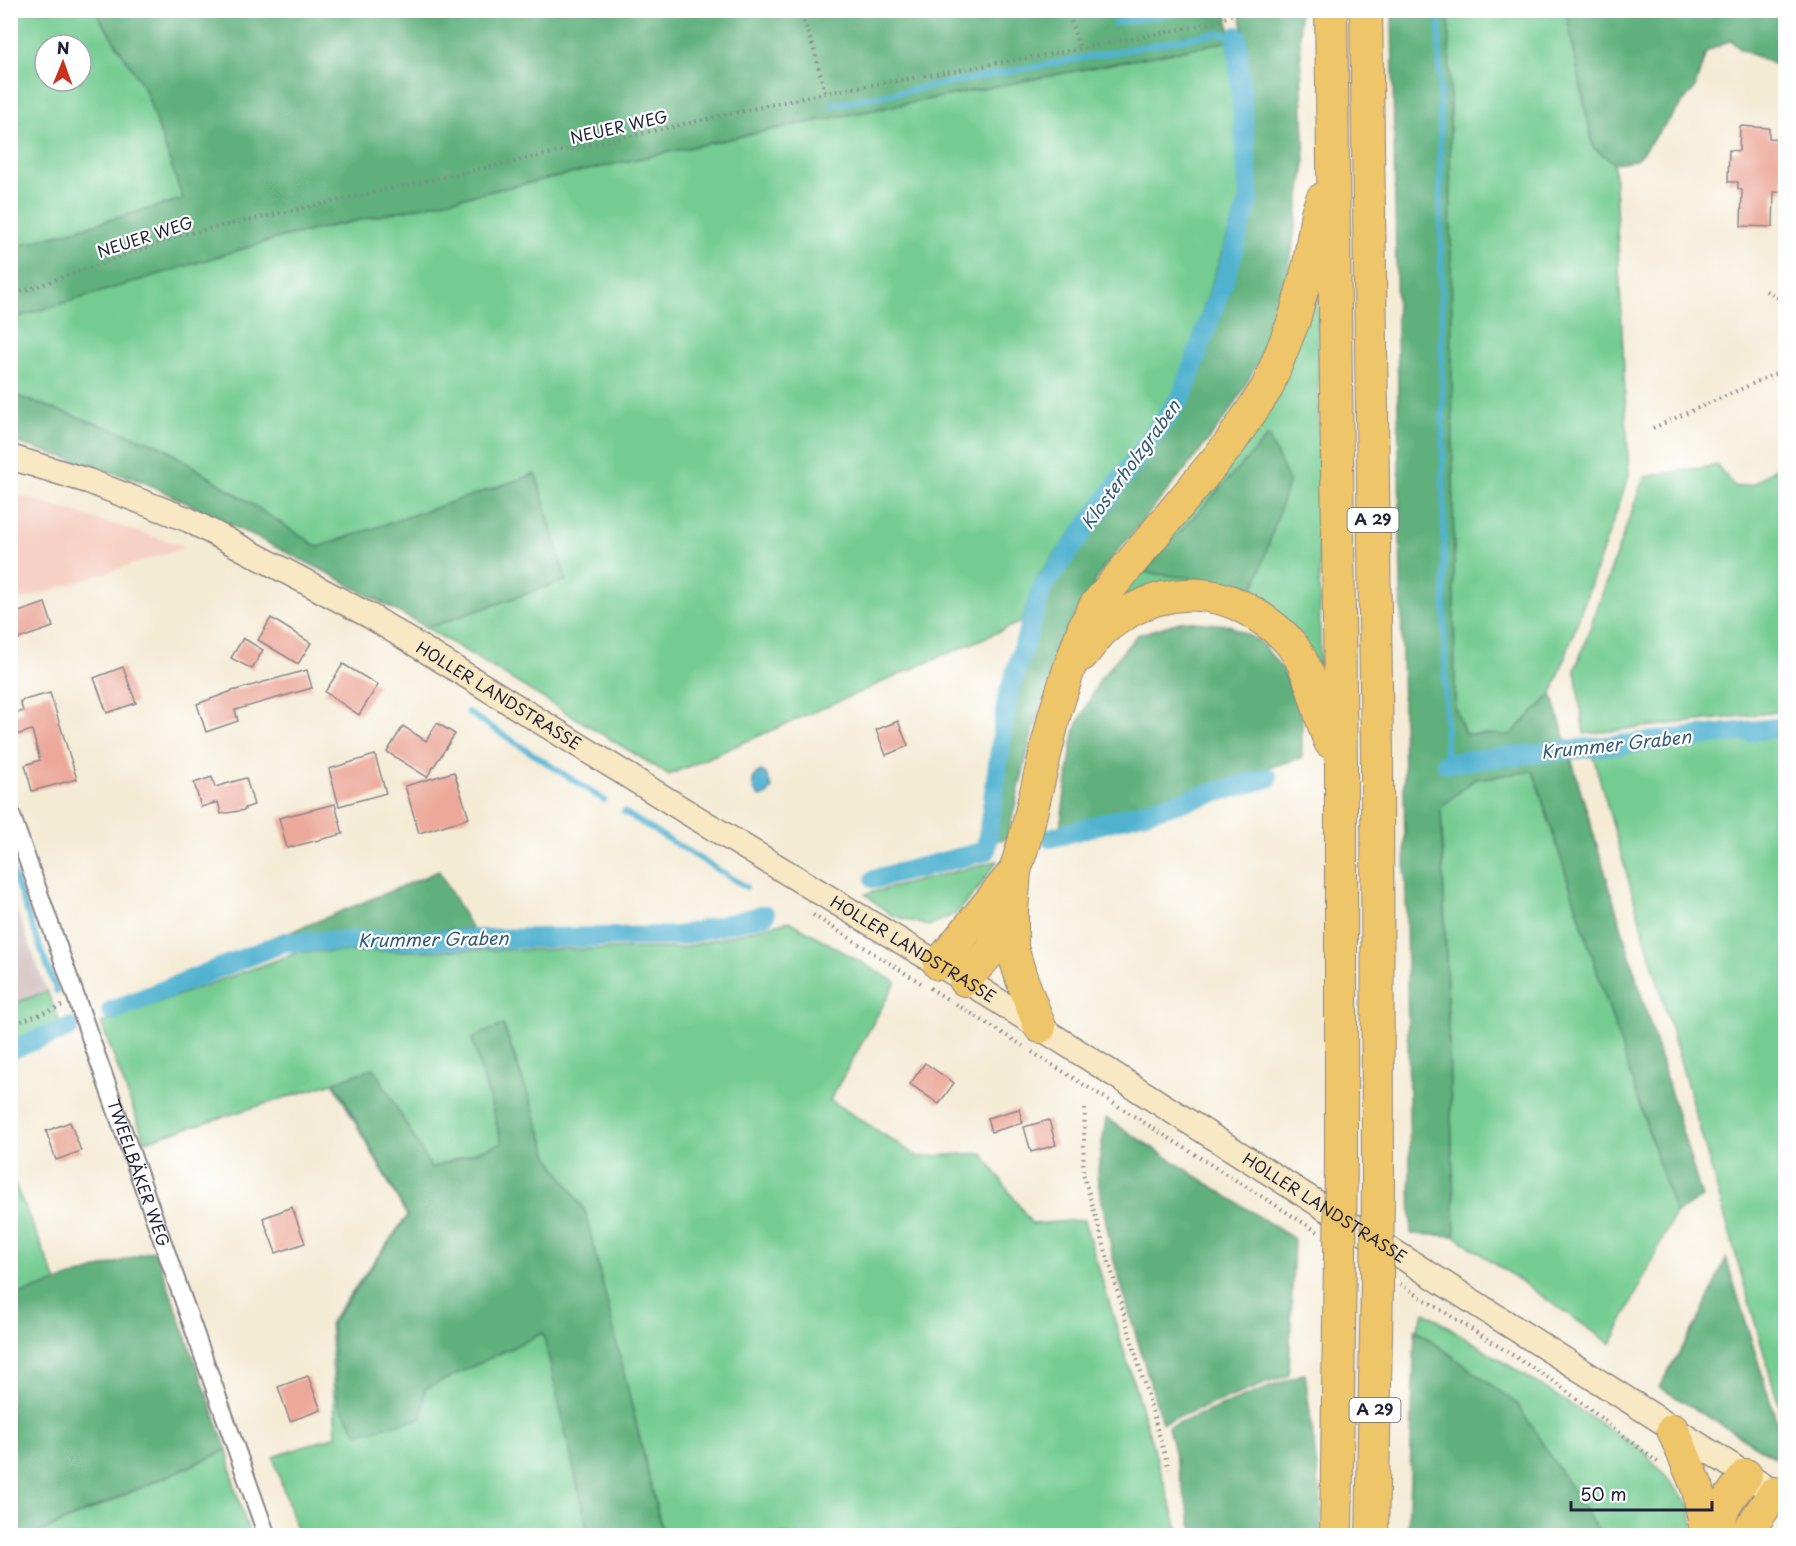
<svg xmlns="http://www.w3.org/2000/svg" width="1796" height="1546" viewBox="0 0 1796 1546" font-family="'Playpen Sans',sans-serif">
<rect width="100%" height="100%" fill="#fff"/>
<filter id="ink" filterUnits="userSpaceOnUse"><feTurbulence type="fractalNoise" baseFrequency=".0167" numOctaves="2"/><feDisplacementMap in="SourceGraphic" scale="12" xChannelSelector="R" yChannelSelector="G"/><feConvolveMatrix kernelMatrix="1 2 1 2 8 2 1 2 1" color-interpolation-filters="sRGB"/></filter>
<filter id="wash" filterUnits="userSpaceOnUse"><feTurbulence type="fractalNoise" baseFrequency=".008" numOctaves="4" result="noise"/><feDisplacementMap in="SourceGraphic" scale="24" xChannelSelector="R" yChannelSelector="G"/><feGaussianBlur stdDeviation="1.35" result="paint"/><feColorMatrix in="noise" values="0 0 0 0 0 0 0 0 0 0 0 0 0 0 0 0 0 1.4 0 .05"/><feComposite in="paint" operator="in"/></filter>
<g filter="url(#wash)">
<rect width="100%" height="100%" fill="#f4ebd5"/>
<!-- built -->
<polygon fill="#f6d1c5" points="11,493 187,547 11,603"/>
<!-- industrial -->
<polygon fill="#d1bfbf" points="10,892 47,991 11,1005 10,1005"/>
<!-- green -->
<g fill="#74cc92" stroke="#4b7766" stroke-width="1.5" fill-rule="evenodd">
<path d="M 11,11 L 95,11 L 145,89 L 183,199 L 11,248 ZM 45,45 L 81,45 L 81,81 L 45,81 Z"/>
<polygon points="1449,11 1566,11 1593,147 1614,163 1629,476 1552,694 1510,735 1465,734 1455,708"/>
<polygon points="1230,41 1241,195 1175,394 1036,579 1021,622 669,775 427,628 566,580 535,474 318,547 161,446 11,394 11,319 282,237 770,130"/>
<polygon points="1318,276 1320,666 1245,595 1107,614 1175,521"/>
<polygon points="1785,429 1785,711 1584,734 1575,670 1644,477 1717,465 1735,487 1754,484 1783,462 1778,436"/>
<polygon points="1785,735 1786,735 1785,1427 1593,756"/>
<polygon points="1533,771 1675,1214 1611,1344 1455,1236 1441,807 1475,779"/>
<polygon points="997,861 979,888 956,914 928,926 891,915 865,894"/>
<polygon points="789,921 896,982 830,1100 918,1157 982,1153 1032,1224 1084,1220 1180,1535 663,1535 585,1211 550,1158 504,1026 472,1039 502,1143 431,1168 374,1068 335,1082 408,1216 332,1323 425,1389 543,1332 589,1535 298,1535 273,1457 336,1436 330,1322 407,1216 333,1083 145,1141 101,1023 299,952 681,948"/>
<polygon points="47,991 61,1025 11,1043 11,1005"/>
<polygon points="10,1173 57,1282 11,1297 10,1297"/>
<polygon points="1425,1312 1644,1451 1690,1505 1695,1535 1601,1535 1517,1404 1416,1329"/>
<polygon points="227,1450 235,1489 250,1535 32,1536"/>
</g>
<!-- forest -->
<g fill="#5fb07c" stroke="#40695c" stroke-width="1.5">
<polygon points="95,11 1227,10 1230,41 769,130 282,237 11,319 11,248 183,199 145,89"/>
<polygon points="1239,11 1299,11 1305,164 1289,269 1261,357 1232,409 1192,461 1103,569 1063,637 1030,743 1007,839 990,841 1013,701 1050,589 1191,396 1256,203 1247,43"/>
<polygon points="1392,11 1449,11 1455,708 1465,734 1510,735 1552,694 1702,1198 1675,1214 1533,771 1475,779 1441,807 1455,1236 1411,1234"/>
<polygon points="1566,11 1785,11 1785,69 1739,49 1731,40 1706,52 1695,88 1636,160 1614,163 1593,147"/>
<polygon points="11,394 161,446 318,547 536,474 566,580 427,628 328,573 144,482 11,441"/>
<polygon points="1268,436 1289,481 1255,587 1143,572"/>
<polygon points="1183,621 1229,625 1261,642 1283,670 1302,717 1302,758 1060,828 1074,732 1100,679 1137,635"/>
<polygon points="439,871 472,929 284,935"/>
<polygon points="503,1025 550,1158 585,1211 663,1535 589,1535 543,1333 425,1389 422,1418 358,1434 338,1403 332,1323 408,1216 335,1082 374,1068 431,1168 502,1143 472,1038"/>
<polygon points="1106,1118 1294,1239 1289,1375 1162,1423 1113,1258 1097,1176"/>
<polygon points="155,1250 227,1450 32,1535 11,1535 11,1297"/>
<polygon points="1726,1258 1785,1449 1785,1464 1659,1387 1699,1319"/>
<polygon points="1415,1329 1517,1404 1601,1535 1408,1535"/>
<polygon points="1305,1373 1322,1509 1321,1535 1194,1535 1168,1427"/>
</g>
<!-- water -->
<path fill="#51b2d0" stroke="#3a6a86" stroke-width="1.5" d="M 761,771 L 766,774 L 772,788 L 767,795 L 760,797 C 752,790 750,783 756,774 Z"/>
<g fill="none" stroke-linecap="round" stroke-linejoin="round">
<!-- stream -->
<g stroke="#51b2d0" stroke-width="6">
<polyline points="1439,10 1446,763"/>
<polyline points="1114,23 1191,10"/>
<polyline points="831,105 1216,33 1237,36"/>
<polyline points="468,712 604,800"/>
<polyline points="624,812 746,887"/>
<polyline points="10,866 57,992"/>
</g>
<!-- canal -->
<g stroke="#51b2d0" stroke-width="20">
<polyline points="1446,763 1786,727"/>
<polyline points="1050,838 1268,778"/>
<polyline points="875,879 986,851 1007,699 1042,588 1182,396 1227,271 1249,199 1237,36"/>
<polyline points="111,1011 285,942 678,936 765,915"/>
<polyline points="10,1050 70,1027"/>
</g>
</g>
<g id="blocks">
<!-- building -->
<g fill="#eca89a">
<polygon points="1740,126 1769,128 1769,138 1784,139 1783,192 1774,192 1773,227 1741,226 1742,190 1738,189 1738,182 1728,182 1729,150 1739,151"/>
<polygon points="45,603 53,627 10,642 10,615"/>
<polygon points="271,618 311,643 298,664 258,640"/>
<polygon points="243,638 263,650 252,669 231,658"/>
<polygon points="343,664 378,685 359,715 325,692"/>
<polygon points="123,667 136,703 107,713 94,678"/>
<polygon points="307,670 312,688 235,710 238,721 206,732 197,704 232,691"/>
<polygon points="50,693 77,779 32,791 25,765 40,760 32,730 10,737 10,716 23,711 20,701"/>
<polygon points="898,721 908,746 886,755 876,730"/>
<polygon points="437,723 455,734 427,777 387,752 403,726 426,741"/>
<polygon points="375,755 386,793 339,806 329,769"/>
<polygon points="454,772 469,818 419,833 405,786"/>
<polygon points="212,777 215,787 246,778 254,805 245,808 245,810 221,814 218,802 201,807 194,783"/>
<polygon points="335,804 343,834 287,848 279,818"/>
<polygon points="925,1063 954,1083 939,1104 910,1084"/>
<polygon points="1019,1109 1023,1123 991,1132 987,1118"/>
<polygon points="1049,1120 1056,1145 1031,1152 1024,1127"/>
<polygon points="70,1122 81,1151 56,1160 46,1131"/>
<polygon points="292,1207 305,1243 276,1253 263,1218"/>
<polygon points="308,1376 321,1410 290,1421 278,1387"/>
</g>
</g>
</g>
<g filter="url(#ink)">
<use href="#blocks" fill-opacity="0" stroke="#8b8688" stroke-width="1.5"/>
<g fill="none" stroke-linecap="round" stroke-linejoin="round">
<defs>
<polyline id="lane" points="10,974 10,978"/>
<g id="street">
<path id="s1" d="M 10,811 L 267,1536"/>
</g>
<g id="secondary">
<path id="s2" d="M 10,457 L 88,481 L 189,520 L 370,616 L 690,814 L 965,980 L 1786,1500"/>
</g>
<g id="highway">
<polyline points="1331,10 1341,766 1341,1153"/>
<polyline points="1366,10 1377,750 1378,1179"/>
<path d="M 1082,655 C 1089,647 1095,638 1102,631 C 1110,623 1119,618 1128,612 C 1167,590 1211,588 1250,611 C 1265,620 1281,631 1292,645 C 1314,675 1316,710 1330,742"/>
<polyline points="939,964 1015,871"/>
<polyline points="965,980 992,950 1010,914"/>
<polyline points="1040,1027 1022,980 1012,948 1012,911 1015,871 1024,842 1055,713 1067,675 1083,629 1095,606 1230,443 1267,388 1294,320 1309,264 1317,213 1322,199"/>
<polyline points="1673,1430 1698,1489 1707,1536"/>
<polyline points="1336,1536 1340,1256"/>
<polyline points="1372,1536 1377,1284"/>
<polyline points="1711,1536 1728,1500 1746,1475"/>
<polyline points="1745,1536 1774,1493"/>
</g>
</defs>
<!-- lane casing -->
<use href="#lane" stroke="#8b8688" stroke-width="11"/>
<!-- street casing -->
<use href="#street" stroke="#8b8688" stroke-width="20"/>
<!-- secondary casing -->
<use href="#secondary" stroke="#8b8688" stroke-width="27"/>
<!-- highway casing -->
<use href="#highway" stroke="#8b8688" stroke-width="34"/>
<!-- path -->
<g stroke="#8b8688" stroke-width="4" stroke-dasharray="1.5 4.5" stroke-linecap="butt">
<polyline points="800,10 815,53 825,93"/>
<polyline points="1067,10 1080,49"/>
<polyline points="1766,291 1786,302"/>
<polyline points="10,296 181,235 825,93 1080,49 1217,22 1240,10"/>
<polyline points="1653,428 1786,369"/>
<polyline points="813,915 921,983"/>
<polyline points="930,988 947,999"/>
<polyline points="956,1004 1023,1046"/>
<polyline points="10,1025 62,1006"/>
<polyline points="1032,1052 1318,1232"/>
<polyline points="1085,1109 1083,1173 1169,1469"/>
<polyline points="1400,1284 1555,1382 1660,1464"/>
</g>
<!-- lane -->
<use href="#lane" stroke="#fff" stroke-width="8"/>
<!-- street -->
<use href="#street" stroke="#fff" stroke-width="16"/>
<!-- secondary -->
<use href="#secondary" stroke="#f8e8c3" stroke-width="24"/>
<!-- highway -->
<use href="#highway" stroke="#eec569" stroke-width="32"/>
<defs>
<g id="highway-bridge">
<polyline points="1340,1256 1341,1153"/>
<polyline points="1377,1284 1378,1179"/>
</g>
</defs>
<!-- highway-bridge casing -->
<use href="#highway-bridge" stroke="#8b8688" stroke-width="34" stroke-linecap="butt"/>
<!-- highway-bridge -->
<use href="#highway-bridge" stroke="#eec569" stroke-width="32"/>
</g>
</g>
<g text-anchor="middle" stroke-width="4.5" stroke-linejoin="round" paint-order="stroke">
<!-- shield labels -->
<g fill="#fff" stroke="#646476" stroke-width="1.5">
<rect x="1347.5" y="508" width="51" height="24" rx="4.5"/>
<rect x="1349.5" y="1398" width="51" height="24" rx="4.5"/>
</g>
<g font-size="15" font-weight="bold" fill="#22223b">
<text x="1373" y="525">A 29</text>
<text x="1375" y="1415">A 29</text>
</g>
<!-- street labels -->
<g font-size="16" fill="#22223b" stroke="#fff">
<text transform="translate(619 127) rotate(-13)" y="6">NEUER WEG</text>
<text transform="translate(145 237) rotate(-18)" y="6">NEUER WEG</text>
<text dy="6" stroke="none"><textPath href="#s2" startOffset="546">HOLLER LANDSTRASSE</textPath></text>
<text dy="6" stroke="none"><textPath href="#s2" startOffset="1032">HOLLER LANDSTRASSE</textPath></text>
<text dy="6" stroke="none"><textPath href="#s1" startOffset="384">TWEELBÄKER WEG</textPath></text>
<text dy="6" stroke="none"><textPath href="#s2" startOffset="1518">HOLLER LANDSTRASSE</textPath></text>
</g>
<!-- water labels -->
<g font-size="18" font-style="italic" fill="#355c77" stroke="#fff">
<text transform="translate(1131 465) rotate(-54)" y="6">Klosterholzgraben</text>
<text transform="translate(1616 745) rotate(-6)" y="6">Krummer Graben</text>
<text transform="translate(433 940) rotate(-1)" y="6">Krummer Graben</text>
</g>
</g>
<!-- margin -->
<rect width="1796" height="1546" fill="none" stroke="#fff" stroke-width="36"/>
<!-- north arrow -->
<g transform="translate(63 63) rotate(1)"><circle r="28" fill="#ffffff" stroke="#a7a7b1" stroke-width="1.5"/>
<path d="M0-4.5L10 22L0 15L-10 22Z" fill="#c8321e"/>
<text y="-9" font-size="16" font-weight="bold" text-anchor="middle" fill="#22223b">N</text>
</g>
<!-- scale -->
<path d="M1571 1501v9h141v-9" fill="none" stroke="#22223b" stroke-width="3"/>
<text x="1580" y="1501" font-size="18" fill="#22223b" stroke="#ffffff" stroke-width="4.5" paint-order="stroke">50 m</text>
</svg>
